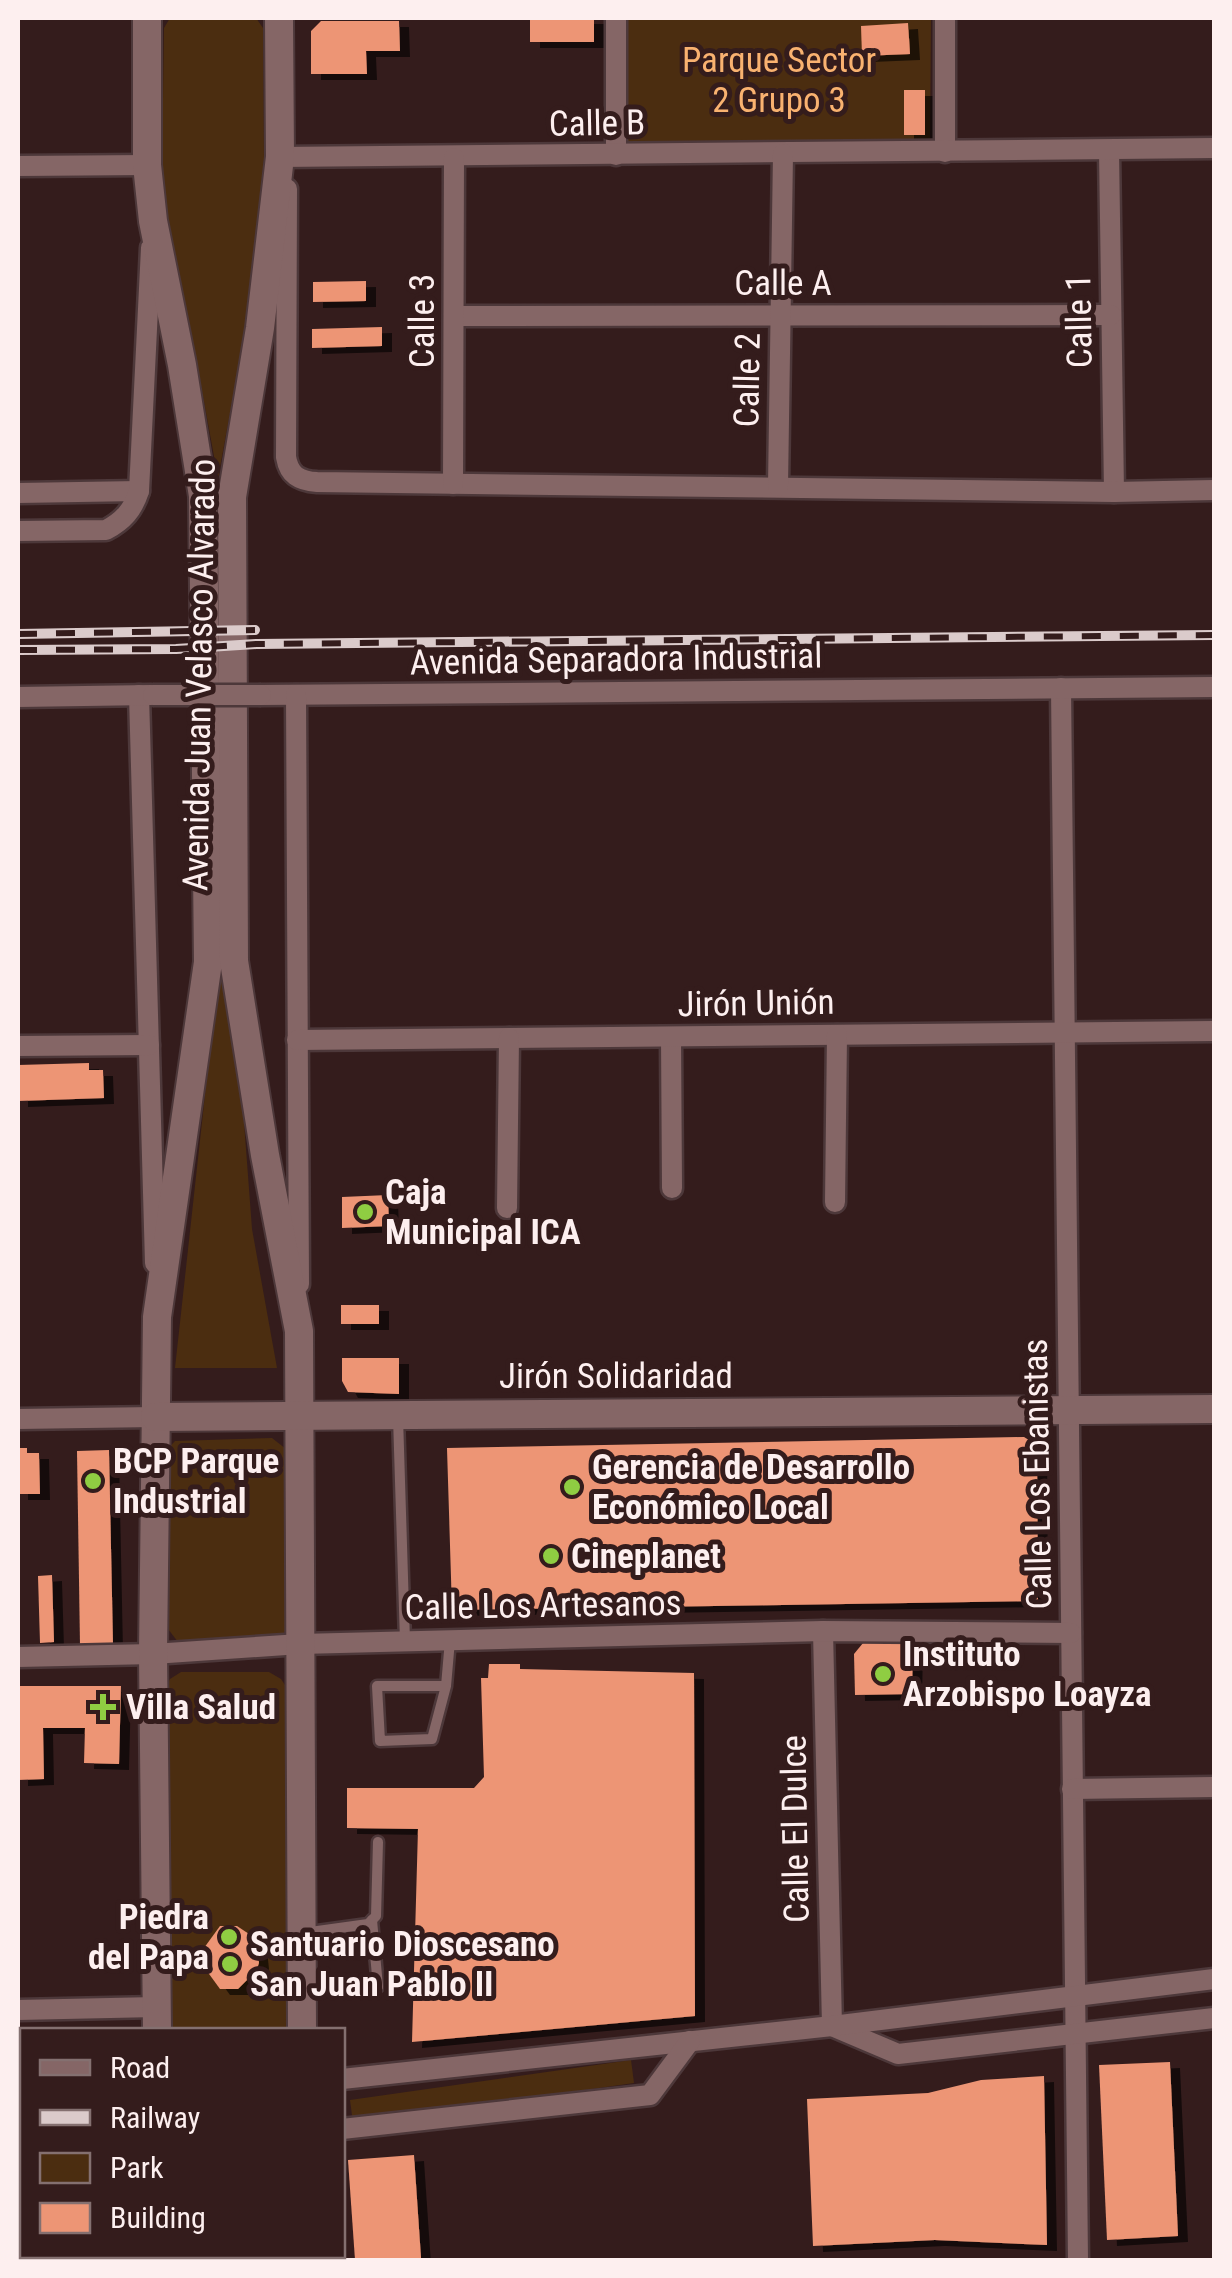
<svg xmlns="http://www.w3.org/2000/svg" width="1232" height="2278" viewBox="0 0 1232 2278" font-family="'Roboto Condensed',sans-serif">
<defs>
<filter id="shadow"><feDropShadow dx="10" dy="6" stdDeviation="0" flood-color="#0009"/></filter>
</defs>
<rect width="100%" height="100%" fill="#341c1c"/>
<!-- green -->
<g fill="#4b2d10">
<polygon points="170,18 256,18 263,28 264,159 246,327 218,478 194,347 165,218 162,169 164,28"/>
<polygon points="628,18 931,18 930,142 627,144"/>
<polygon points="222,940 241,1082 252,1229 277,1368 175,1368"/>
<polygon points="272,1438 286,1449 289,1622 282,1637 178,1642 165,1625 167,1450 175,1441"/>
<polygon points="181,1672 269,1672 281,1679 289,1691 291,2030 167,2030 163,1691 170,1679"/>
<polygon points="631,2060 634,2083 353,2123 350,2100"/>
</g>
<!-- building -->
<g fill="#ed9575" filter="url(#shadow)">
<rect x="530" y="18" width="64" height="24"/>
<polygon points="321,21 399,21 400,51 366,51 367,74 311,74 311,31"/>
<polygon points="908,23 910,54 862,56 861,26"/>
<rect x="904" y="90" width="21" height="45"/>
<polygon points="366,281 366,301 313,302 313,282"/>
<polygon points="382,327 382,346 312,348 312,329"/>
<polygon points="89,1063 89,1070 103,1070 104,1098 18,1101 18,1065"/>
<polygon points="388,1195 389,1226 342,1228 342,1197"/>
<rect x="341" y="1305" width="38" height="19"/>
<polygon points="342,1358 399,1358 399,1394 348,1392 342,1381"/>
<polygon points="1024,1437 1037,1445 1038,1601 452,1610 447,1448"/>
<polygon points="18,1448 27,1448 27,1453 39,1453 40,1494 18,1494"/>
<polygon points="109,1450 113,1645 80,1645 77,1451"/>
<polygon points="52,1575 54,1642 40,1643 38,1576"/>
<polygon points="913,1642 912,1694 855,1695 854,1654 863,1643"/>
<polygon points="489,1664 520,1664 520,1669 694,1673 695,2016 412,2042 418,1829 347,1828 347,1788 474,1788 484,1777 481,1678 488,1678"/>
<polygon points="18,1686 121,1686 119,1764 84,1763 85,1728 43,1728 44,1779 18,1780"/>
<polygon points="220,1926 237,1926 252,1936 257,1944 259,1963 256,1971 238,1989 220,1989 204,1967 204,1948"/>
<polygon points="1170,2062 1178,2236 1107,2240 1099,2065"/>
<polygon points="1044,2076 1047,2245 935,2240 813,2246 807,2099 928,2093 981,2080"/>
<polygon points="414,2155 421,2258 355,2260 348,2160"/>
</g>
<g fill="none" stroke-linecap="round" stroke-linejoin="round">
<defs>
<g id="lane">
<polyline points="398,1417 405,1641"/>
<polyline points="446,1686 377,1686 380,1741 432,1739 446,1686 450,1640"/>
<polyline points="372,1920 378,1987"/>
<polyline points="303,1933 368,1924 376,1916 378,1842"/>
</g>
<g id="street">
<polyline points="616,18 616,155"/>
<polyline points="1109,150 1114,492"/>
<polyline points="945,152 945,18"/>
<polyline points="280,157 1214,148"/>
<polyline points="18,166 147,165"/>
<path d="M 287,189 L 286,457 C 289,475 299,481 317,482 L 1114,492 L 1214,490"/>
<polyline points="455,316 1111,315"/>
<polyline points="453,484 454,158"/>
<polyline points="778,486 783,154"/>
<polyline points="18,493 139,491"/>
<path d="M 18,531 L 106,530 C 123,521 133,510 139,491 L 151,248"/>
<polyline points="1061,688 1078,2260"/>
<polyline points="139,695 155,1263"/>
<polyline points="261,695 1214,687"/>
<polyline points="296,695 299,1284"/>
<polyline points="18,697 151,695"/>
<polyline points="671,1037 672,1188"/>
<polyline points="297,1040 1214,1031"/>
<polyline points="18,1046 149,1045"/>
<polyline points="835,1202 837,1035"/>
<polyline points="507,1208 509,1038"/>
<polyline points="18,1419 155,1417"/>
<polyline points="823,1631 832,2026 898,2054 1214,2018"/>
<polyline points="18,1657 153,1654 300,1644 823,1631 1071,1633"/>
<polyline points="1072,1789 1214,1787"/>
<polyline points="18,2010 156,2007"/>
<polyline points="342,2079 832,2026 1214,1979"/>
<polyline points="18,2109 22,2109"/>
<polyline points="342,2129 650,2095 690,2041"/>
</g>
<g id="secondary">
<polyline points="147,18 147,165 153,221 182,365 203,496 208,962 157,1317 153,1654 157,2030"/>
<polyline points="279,18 280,157 260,328 232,497 234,961 265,1155 299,1331 302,2030"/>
<polyline points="155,1417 1214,1409"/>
<polyline points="160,2256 160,2260"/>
<polyline points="304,2260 304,2256"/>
</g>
</defs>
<!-- lane casing -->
<use href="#lane" stroke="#4d383a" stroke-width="15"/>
<!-- street casing -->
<use href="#street" stroke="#4d383a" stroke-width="25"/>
<!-- secondary casing -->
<use href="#secondary" stroke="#4d383a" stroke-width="32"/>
<!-- lane -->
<use href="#lane" stroke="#856666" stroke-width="10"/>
<!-- street -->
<use href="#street" stroke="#856666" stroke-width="20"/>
<!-- secondary -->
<use href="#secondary" stroke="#856666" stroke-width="28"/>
<defs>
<g id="rail">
<polyline points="18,634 255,630"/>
<polyline points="18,650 176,649 256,644 1214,635"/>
</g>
</defs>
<!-- rail casing -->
<use href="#rail" stroke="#dbcbcb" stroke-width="10"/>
<!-- rail -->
<use href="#rail" stroke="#341c1c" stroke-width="6" stroke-dasharray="19" stroke-linecap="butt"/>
<defs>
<polyline id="street-bridge" points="153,695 261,695"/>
</defs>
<!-- street-bridge casing -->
<use href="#street-bridge" stroke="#4d383a" stroke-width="25" stroke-linecap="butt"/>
<!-- street-bridge -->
<use href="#street-bridge" stroke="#856666" stroke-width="20"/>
</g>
<!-- markers -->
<g fill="#8fcd42" stroke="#341c1c" stroke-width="4">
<circle cx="365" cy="1212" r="10"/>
<circle cx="93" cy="1481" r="10"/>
<circle cx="572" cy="1487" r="10"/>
<circle cx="551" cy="1556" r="10"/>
<circle cx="883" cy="1674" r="10"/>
<path d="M98 1692h10v10h10v10h-10v10h-10v-10h-10v-10h10z"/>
<circle cx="229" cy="1937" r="10"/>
<circle cx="230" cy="1964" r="10"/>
</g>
<g text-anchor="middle" stroke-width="10" stroke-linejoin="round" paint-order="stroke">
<!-- park labels -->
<g font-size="35" fill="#f9b270" stroke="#341c1c">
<text x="779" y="72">Parque Sector<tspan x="779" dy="40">2 Grupo 3</tspan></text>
</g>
<!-- street labels -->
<g font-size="35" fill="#fdefef" stroke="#341c1c">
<text transform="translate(597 123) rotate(-1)" y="12">Calle B</text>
<text x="783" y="295">Calle A</text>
<text transform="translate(422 321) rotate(-90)" y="12">Calle 3</text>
<text transform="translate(1079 321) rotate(-91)" y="12">Calle 1</text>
<text transform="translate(747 380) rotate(-89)" y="12">Calle 2</text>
<text transform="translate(616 659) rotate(-1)" y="12">Avenida Separadora Industrial</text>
<text transform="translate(199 675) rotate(-89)" y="12">Avenida Juan Velasco Alvarado</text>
<text transform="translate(756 1003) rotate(-1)" y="12">Jirón Unión</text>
<text x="616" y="1388">Jirón Solidaridad</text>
<text transform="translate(1037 1474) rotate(-91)" y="12">Calle Los Ebanistas</text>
<text transform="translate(543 1605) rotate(-1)" y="12">Calle Los Artesanos</text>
<text transform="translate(795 1829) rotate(-91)" y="12">Calle El Dulce</text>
</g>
<!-- poi labels -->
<g font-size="35" font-weight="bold" fill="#fdefef" stroke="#341c1c" text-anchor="start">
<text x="385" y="1204">Caja<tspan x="385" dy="40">Municipal ICA</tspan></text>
<text x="113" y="1473">BCP Parque<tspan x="113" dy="40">Industrial</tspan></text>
<text x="592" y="1479">Gerencia de Desarrollo<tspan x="592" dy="40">Económico Local</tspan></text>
<text x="571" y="1568">Cineplanet</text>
<text x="903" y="1666">Instituto<tspan x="903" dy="40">Arzobispo Loayza</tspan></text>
<text x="126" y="1719">Villa Salud</text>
<text x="209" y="1929" text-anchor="end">Piedra<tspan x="209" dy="40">del Papa</tspan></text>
<text x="250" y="1956">Santuario Dioscesano<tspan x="250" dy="40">San Juan Pablo II</tspan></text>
</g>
</g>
<!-- border -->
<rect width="1232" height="2278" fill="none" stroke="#fdefef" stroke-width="40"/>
<!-- legend -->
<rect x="20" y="2028" width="325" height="230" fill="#341c1c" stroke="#847070" stroke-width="2.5"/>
<rect x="40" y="2060" width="50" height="15" fill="#856666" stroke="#847070" stroke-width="2.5"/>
<text x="110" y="2078" font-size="30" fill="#fdefef">Road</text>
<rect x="40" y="2110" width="50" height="15" fill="#dbcbcb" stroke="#847070" stroke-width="2.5"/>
<text x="110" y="2128" font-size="30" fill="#fdefef">Railway</text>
<rect x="40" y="2153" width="50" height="30" fill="#4b2d10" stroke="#847070" stroke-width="2.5"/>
<text x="110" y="2178" font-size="30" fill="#fdefef">Park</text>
<rect x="40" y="2203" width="50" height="30" fill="#ed9575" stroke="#847070" stroke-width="2.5"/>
<text x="110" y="2228" font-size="30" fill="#fdefef">Building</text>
</svg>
